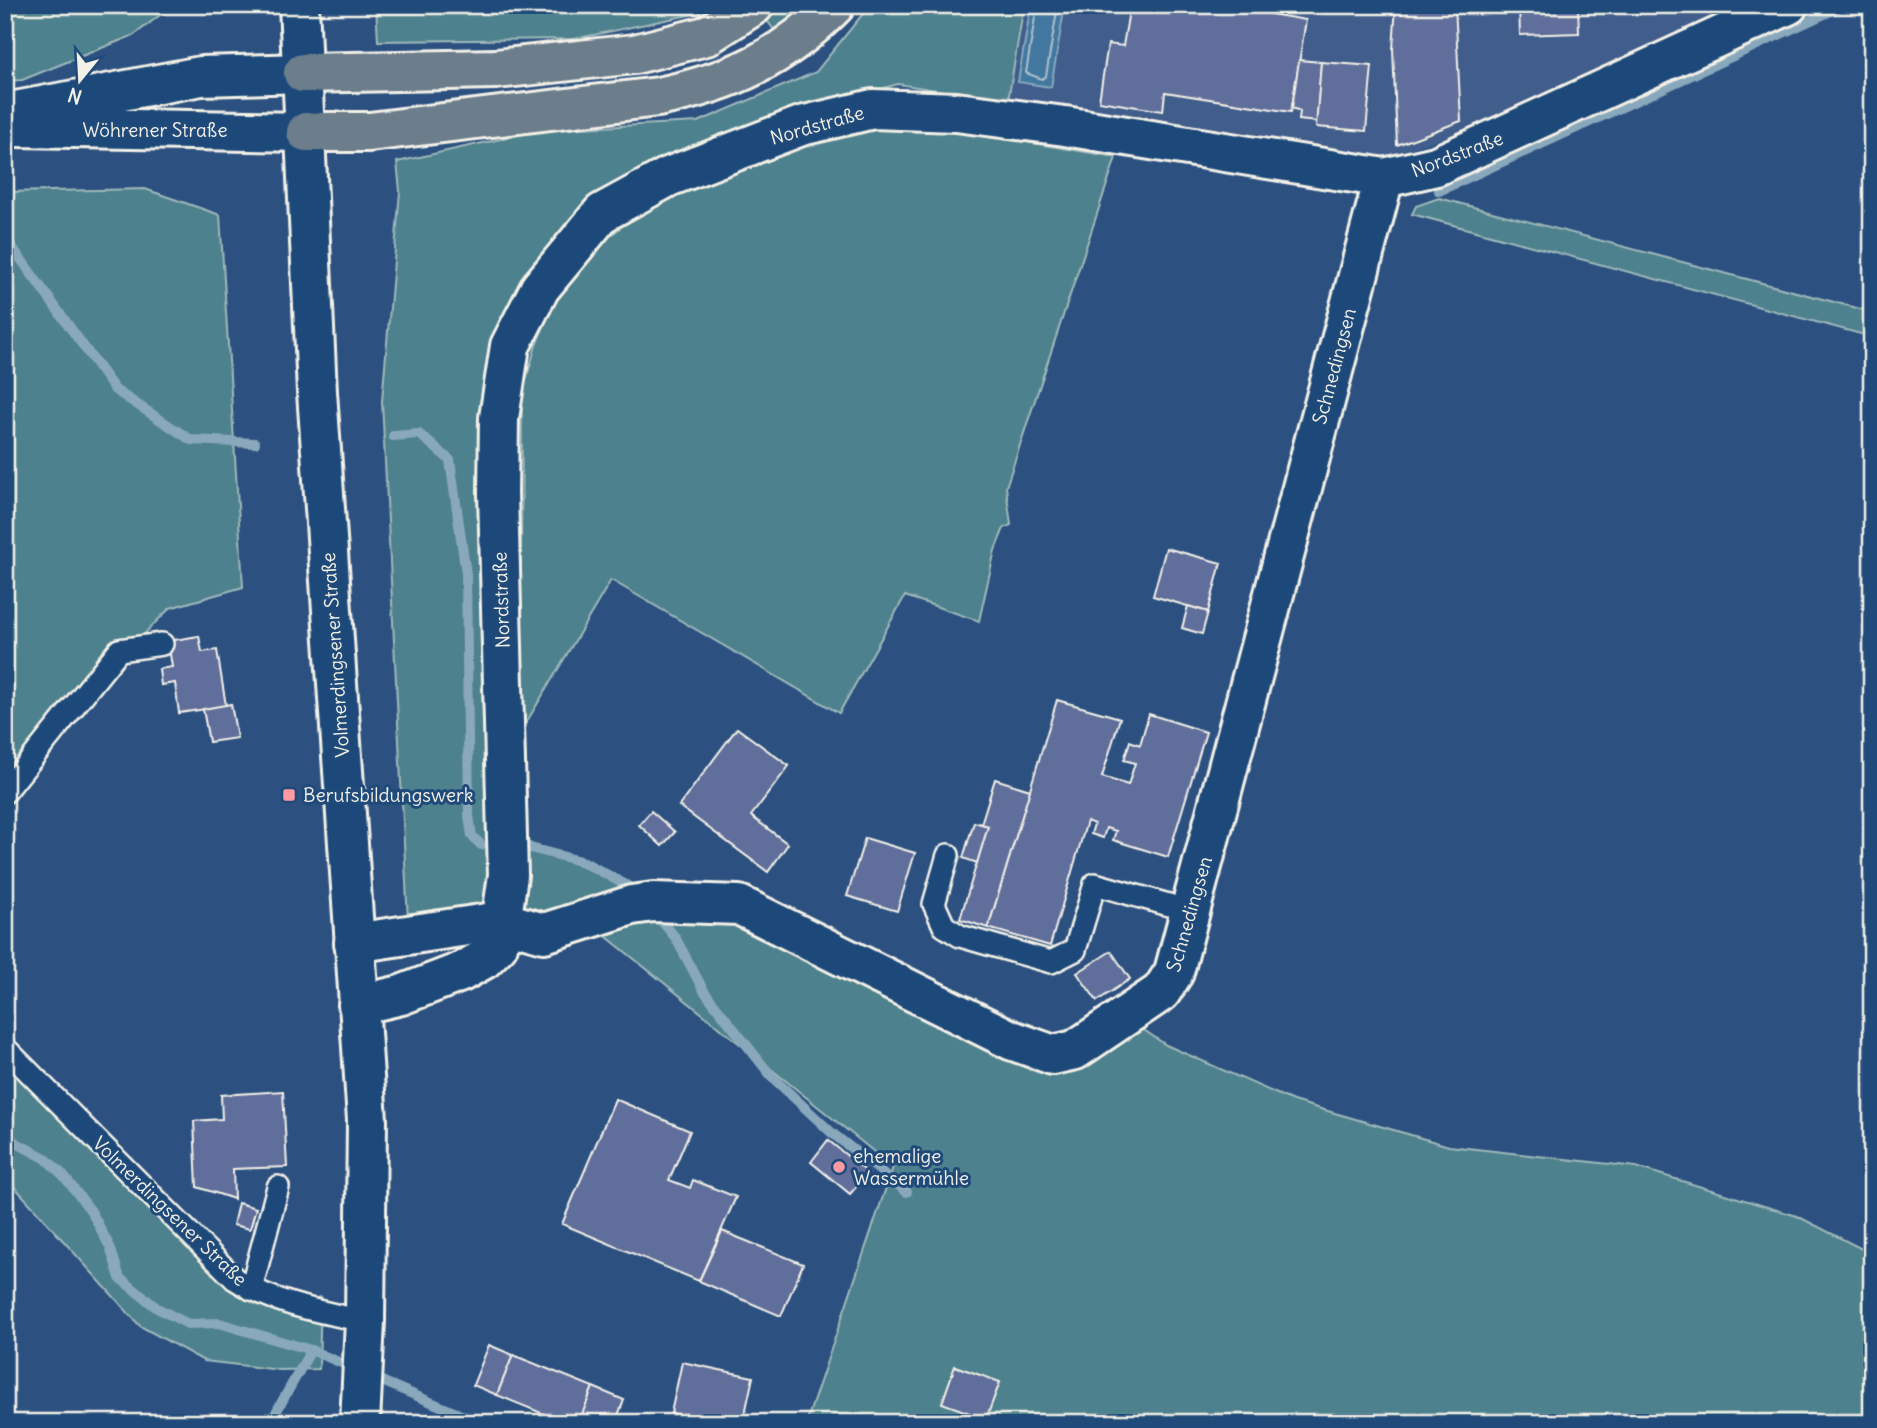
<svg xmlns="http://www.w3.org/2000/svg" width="1877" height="1428" viewBox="0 0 1877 1428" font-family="Delius,sans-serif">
<rect width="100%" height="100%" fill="#2c5181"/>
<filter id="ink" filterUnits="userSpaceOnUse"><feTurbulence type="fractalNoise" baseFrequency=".0143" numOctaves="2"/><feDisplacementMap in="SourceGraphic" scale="14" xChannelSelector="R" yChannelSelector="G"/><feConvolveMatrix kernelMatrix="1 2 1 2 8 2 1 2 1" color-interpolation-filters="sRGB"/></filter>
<g filter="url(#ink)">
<!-- built -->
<polygon fill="#405d8b" points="1024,5 1756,5 1469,131 1377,158 1008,101"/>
<!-- green -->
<g fill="#4d818d" stroke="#a0b9ba" stroke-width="2">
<polygon points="5,5 173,5 134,35 22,80 5,81"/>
<polygon points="376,5 715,5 708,11 574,39 378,41"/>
<polygon points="780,5 809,5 778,35 765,18"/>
<polygon points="870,5 1024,5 1008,101 898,84 718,135 594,197 524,274 491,338 480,414 496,863 485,902 468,914 408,922 382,401 400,191 397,162 542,130 698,122 816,72"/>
<polygon points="931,126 1116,157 1006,487 1011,525 1004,528 995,550 979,621 905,596 839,713 611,580 520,733 522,394 536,345 558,293 594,249 620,228 680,191 813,143 881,127"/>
<polygon points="145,189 220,215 243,587 170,608 147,631 5,809 5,192"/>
<polygon points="1439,198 1872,312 1872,337 1412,214 1416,206"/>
<polygon points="520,838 548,853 652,895 762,919 1057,1035 1135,1024 1166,1045 1293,1101 1449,1146 1636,1167 1797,1216 1872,1254 1872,1423 806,1423 893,1167 582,917 526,913"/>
<polygon points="5,1040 239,1275 295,1302 321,1297 319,1369 280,1370 204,1361 140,1326 5,1176"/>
</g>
<!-- water -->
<polygon fill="#42779f" stroke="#89a8bc" stroke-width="2" points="1031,5 1065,5 1051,87 1018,82"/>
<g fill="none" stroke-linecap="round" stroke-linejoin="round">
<!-- shore -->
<polyline stroke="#adc0cb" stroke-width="2" points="1037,5 1026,73 1042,79 1046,76 1058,5"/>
<!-- stream -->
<g stroke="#89a8bc" stroke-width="10">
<polyline points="1439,191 1844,5"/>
<polyline points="5,237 115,390 191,440 255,443"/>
<polyline points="393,436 419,434 450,460 466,574 469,816 472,836 481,845"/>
<polyline points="515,844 584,862 635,890"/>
<polyline points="655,913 675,937 704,991 772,1077 832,1133 907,1192"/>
<polyline points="5,1137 45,1158 63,1175 91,1211 110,1247 120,1278 157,1308 188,1324 219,1323 311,1350 355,1369"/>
<polyline points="370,1376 480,1423"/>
<polyline points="270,1423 311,1350"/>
</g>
</g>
<!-- building -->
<g fill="#606e9b" stroke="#f4f1e8" stroke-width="2">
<polygon points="1130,5 1219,5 1306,20 1291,112 1165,92 1163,111 1099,101 1108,44 1123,46"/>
<polygon points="1396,5 1455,5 1461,121 1397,145 1393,49"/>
<polygon points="1519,5 1578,5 1579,33 1520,35"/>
<polygon points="1299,60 1321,62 1317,122 1299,120 1300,111 1292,108"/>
<polygon points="1321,62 1372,66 1366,131 1316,127"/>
<polygon points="1166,548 1221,563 1208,612 1153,596"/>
<polygon points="1188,606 1208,612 1202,634 1182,628"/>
<polygon points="199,636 202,652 217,650 226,706 179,713 175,683 161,685 159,669 172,667 168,641"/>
<polygon points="1057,700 1120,718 1102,777 1128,785 1135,763 1124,760 1130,741 1140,745 1149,714 1206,732 1168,857 1113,840 1116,831 1106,828 1103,838 1091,834 1094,824 1087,821 1050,946 988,928"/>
<polygon points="231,704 237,738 209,742 203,709"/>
<polygon points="737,728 789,766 751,816 788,844 768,872 679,806"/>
<polygon points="995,779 1030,790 988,928 960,919 988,826 981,824"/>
<polygon points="651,811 675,832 662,846 639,825"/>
<polygon points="974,822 988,826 977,863 963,858"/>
<polygon points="865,838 915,853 897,911 847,896"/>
<polygon points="1111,951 1130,979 1097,1001 1077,973"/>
<polygon points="283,1091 287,1167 233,1169 234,1199 197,1187 194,1121 222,1119 221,1095"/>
<polygon points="615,1099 690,1131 669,1180 690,1188 693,1180 736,1197 699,1281 562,1224"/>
<polygon points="828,1140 868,1173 850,1194 811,1162"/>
<polygon points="238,1203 256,1208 250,1229 233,1225"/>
<polygon points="722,1231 803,1264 781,1316 699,1281"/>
<polygon points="489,1345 513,1355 497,1395 473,1385"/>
<polygon points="513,1355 593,1387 579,1423 566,1423 497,1395"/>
<polygon points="682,1362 753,1377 743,1423 716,1423 671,1413"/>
<polygon points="955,1366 1000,1382 986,1419 942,1403"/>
<polygon points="593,1387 624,1400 615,1423 579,1422"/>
</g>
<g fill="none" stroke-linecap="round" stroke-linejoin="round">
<defs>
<g id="lane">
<polyline points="5,792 119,650 162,644"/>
<polyline points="948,855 934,904 944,926 960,936 1051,962 1075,950 1095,884 1190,911"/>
<path d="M 5,1048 L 235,1279 C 274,1304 321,1312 365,1321"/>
<polyline points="251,1289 278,1187"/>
</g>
<g id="street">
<polyline points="5,113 201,76 303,73"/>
<polyline points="14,127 306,132"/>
<polyline points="354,943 501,921 544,933 632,905 653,902 739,905 1011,1040 1053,1055 1075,1050 1161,992 1174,972 1384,178"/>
<polyline points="358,1005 401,995 461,972 484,959 498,945 508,875 498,493 499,418 510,346 540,288 602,213 668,177 801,126 873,109 956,112 1065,126 1360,174 1384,178 1436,166 1788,5"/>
</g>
<polyline id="secondary" points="299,5 317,392 367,1120 365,1321 360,1423"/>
<g id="highway">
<polyline points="303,73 496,69 635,54 706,36 754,5"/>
<path d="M 306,132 L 369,132 L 658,97 C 731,82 782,59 835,5"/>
</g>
</defs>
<!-- lane casing -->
<use href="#lane" stroke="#f4f1e8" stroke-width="26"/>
<!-- street casing -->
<use href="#street" stroke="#f4f1e8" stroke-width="44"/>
<!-- secondary casing -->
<use href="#secondary" stroke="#f4f1e8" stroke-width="44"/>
<!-- highway casing -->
<use href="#highway" stroke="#f4f1e8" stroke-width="44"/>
<!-- lane -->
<use href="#lane" stroke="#1f4a7a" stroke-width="21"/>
<!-- street -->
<use href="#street" stroke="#1f4a7a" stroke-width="38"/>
<!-- secondary -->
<use href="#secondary" stroke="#1f4a7a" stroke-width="38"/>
<!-- highway -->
<use href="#highway" stroke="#6c7d8c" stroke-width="38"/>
</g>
</g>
<!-- markers -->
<g fill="#ff9aa2" stroke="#1f4a7a" stroke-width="2.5">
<rect x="282" y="788" width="14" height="14" rx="3.5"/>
<circle cx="839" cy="1167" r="7"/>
</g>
<g text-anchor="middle" stroke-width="6" stroke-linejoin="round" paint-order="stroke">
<!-- street labels -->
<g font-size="19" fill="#f4f1e8" stroke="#1f4a7a">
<text transform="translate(817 125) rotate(-16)" y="7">Nordstraße</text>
<text x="155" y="137">Wöhrener Straße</text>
<text transform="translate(1457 154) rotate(-21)" y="7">Nordstraße</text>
<text transform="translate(1334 366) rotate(-75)" y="7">Schnedingsen</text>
<text transform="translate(501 600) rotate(-92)" y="7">Nordstraße</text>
<text transform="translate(335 655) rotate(-94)" y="7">Volmerdingsener Straße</text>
<text transform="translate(1189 914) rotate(-74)" y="7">Schnedingsen</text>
<text transform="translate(170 1211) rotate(44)" y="7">Volmerdingsener Straße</text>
</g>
<!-- poi labels -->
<g font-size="19" fill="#f4f1e8" stroke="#1f4a7a" text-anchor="start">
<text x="303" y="802">Berufsbildungswerk</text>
<text x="853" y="1163">ehemalige<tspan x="853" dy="22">Wassermühle</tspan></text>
</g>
</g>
<!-- margin -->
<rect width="1877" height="1428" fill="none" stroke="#1f4a7a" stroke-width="28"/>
<rect x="14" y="14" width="1849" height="1400" fill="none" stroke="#f4f1e8" stroke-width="2.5" filter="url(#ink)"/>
<!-- north arrow -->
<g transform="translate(80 80) rotate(198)" stroke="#1f4a7a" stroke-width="5" paint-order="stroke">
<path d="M0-5L12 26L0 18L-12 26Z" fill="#f4f1e8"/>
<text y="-10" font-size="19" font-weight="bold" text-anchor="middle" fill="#f4f1e8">N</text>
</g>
</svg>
